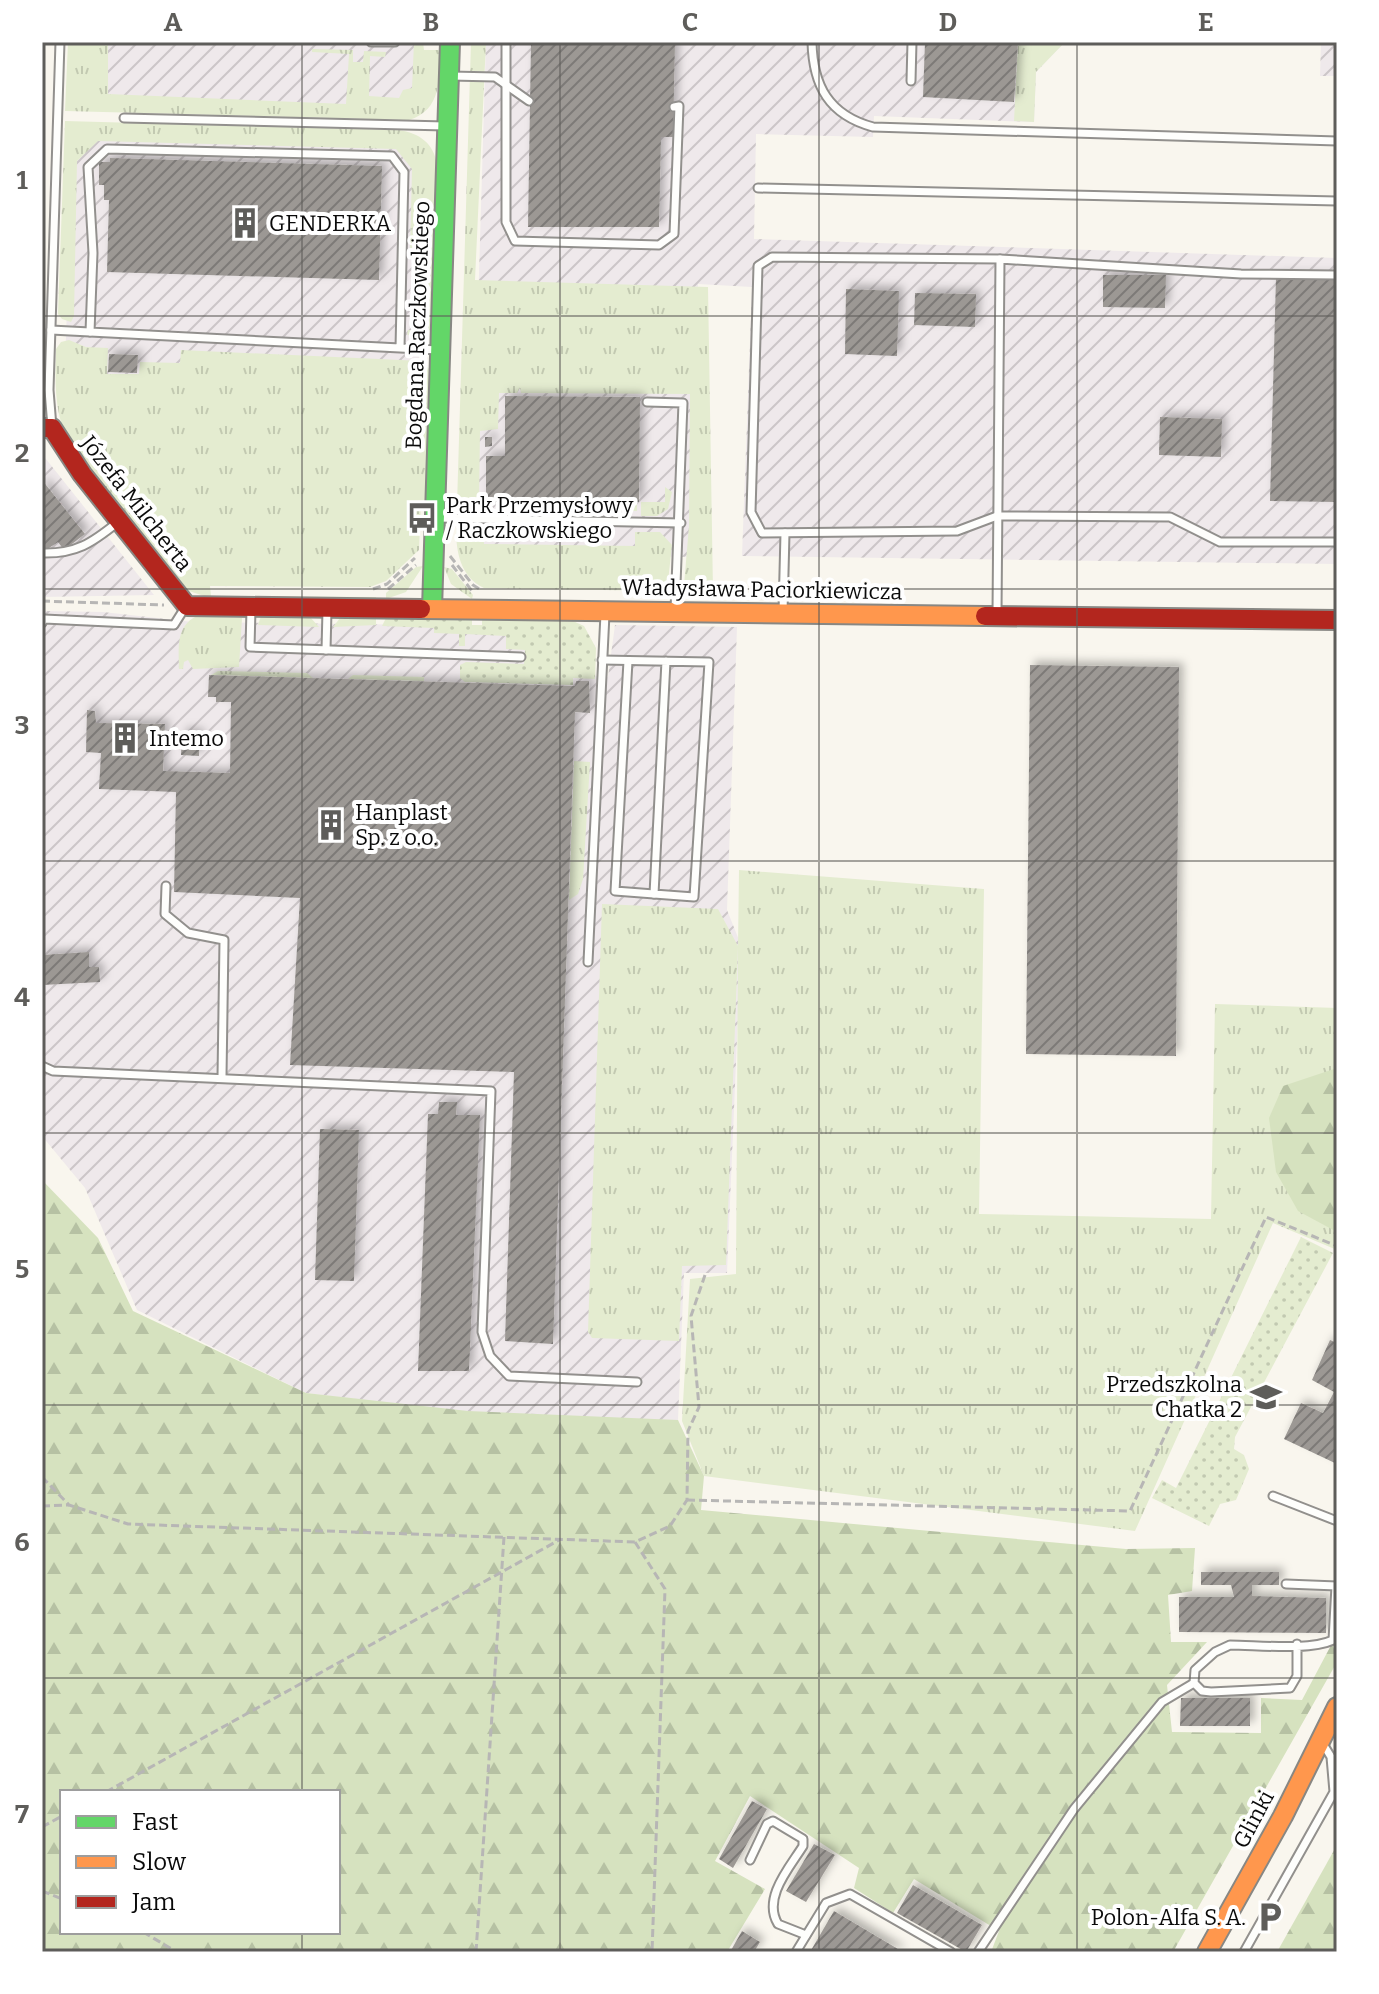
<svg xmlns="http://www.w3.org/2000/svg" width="1379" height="1994" viewBox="0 0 1379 1994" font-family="Bitter,serif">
<defs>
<pattern id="industrial-furrows" width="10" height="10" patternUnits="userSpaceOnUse" patternTransform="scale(2)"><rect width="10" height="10" fill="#efe9eb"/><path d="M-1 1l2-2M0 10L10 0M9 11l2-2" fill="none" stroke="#ccc6c8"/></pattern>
<pattern id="grass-tufts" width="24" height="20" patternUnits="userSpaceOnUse" patternTransform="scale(2)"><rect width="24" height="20" fill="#e4ecd0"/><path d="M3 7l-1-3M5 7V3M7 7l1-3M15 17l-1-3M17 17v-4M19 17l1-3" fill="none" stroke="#c2c9b1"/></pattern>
<pattern id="forest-firs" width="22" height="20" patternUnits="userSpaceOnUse" patternTransform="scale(2)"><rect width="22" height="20" fill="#d6e2bf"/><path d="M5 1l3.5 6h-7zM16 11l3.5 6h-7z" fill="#b6c1a3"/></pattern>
<pattern id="park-dots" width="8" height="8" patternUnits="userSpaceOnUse" patternTransform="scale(2)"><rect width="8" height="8" fill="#e4ecd0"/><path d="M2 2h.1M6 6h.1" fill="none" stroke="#c2c9b1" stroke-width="1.8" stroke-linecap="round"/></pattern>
<pattern id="building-hatch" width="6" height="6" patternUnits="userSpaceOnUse" patternTransform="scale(2)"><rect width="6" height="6" fill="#9c9894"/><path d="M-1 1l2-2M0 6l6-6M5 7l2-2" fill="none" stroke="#7d7a77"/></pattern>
<filter id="shadow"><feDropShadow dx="4.5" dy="-4.5" stdDeviation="4" flood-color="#0004"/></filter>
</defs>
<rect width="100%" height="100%" fill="#f9f6ee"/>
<!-- industrial -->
<g fill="url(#industrial-furrows)">
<polygon points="79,42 420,42 418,91 398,109 98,101"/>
<polygon points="486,42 1065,42 1036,72 1034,122 874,116 873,137 756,134 754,239 1337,258 1337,564 742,556 752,287 698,284 694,468 703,557 485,555 471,538"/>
<polygon points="1321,42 1337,42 1337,76 1320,76"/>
<polygon points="104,131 396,139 425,168 413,549 64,398 72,154"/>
<polygon points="42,457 46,459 154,595 42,597"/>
<polygon points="42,611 103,612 193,622 583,627 592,676 608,677 615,625 737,627 727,910 741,945 727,1273 684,1273 678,1420 587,1427 306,1393 137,1310 85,1188 42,1136"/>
</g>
<!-- grass -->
<g fill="url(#grass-tufts)">
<path d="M 68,42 L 108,42 L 108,94 L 346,104 L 349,54 L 312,52 L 312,49 L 353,50 L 353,62 L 363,62 L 364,51 L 386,52 L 385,57 L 370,56 L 369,96 L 399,98 L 403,90 L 412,88 L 414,42 L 423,42 L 424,50 L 441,50 C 439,79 442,110 409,120 L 65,111 Z"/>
<polygon points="471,42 486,42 475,280 708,287 713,591 688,591 684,585 689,526 690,394 521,393 520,388 517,393 499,393 498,429 480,431 479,501 468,506 457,505"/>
<polygon points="1018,42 1065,42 1036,72 1034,122 1014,121"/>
<path d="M 65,121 L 399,130 C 419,133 434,143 437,165 L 430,330 L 415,340 L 407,334 L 408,330 L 419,330 L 422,257 L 410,256 L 412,169 L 396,149 L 98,141 L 77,161 L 74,316 L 71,322 L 62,319 L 58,314 Z"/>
<path d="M 69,340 L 86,347 L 108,348 L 107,374 L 139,374 L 140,362 L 180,363 L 181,350 L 422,361 L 430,370 L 426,501 L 421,501 L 419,550 L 386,581 L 370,587 L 210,586 L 211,596 L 376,597 L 376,600 L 210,598 L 189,591 L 72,449 C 54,416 55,386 56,349 L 61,342 Z"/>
<polygon points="665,487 672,492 668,509 657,516 641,516 641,502 665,502"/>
<polygon points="554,502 552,511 519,509 521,502"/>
<polygon points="564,502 637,502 637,511 565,511"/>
<path d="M 462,527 L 483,530 L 484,544 L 635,546 L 635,532 L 660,532 L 672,545 L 667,591 L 484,588 C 460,577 456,551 456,528 Z"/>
<polygon points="423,566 406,592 386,599 386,593 416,567"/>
<polygon points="444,567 452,569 473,595 472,599 451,584"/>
<path d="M 197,616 L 242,618 L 239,667 L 193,669 L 188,660 L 184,662 L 183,669 L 179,669 C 179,649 175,626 197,616 Z"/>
<polygon points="261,616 310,617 319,627 258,625"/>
<polygon points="340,618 376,618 376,625 333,627"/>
<polygon points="482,620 573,621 584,626 482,626"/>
<polygon points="218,671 307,673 313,678 211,675"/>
<polygon points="353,675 424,677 424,681 348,679"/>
<polygon points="574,761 590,762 583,879 578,894 569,900"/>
<polygon points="739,870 984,889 979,1214 1211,1219 1215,1004 1337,1008 1337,1250 1273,1223 1135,1531 704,1476 682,1421 690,1279 736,1274 738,947 726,1265 682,1266 679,1341 592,1338 588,1332 602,904 718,909 738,946"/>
</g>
<!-- forest -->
<g fill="url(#forest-firs)" fill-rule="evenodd">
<polygon points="1337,1068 1337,1232 1298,1211 1276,1172 1269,1118 1283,1086"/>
<path d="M 42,1180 L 98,1238 L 133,1311 L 306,1393 L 468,1411 L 678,1420 L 704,1476 L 701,1510 L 1126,1549 L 1195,1548 L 1192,1591 L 1168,1595 L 1171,1642 L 1207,1642 L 1167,1685 L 1172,1732 L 1261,1733 L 1261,1698 L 1302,1700 L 1337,1634 L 1337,1662 L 1173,1952 L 991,1952 L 999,1931 L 914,1879 L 893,1913 L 854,1888 L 859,1868 L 750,1796 L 715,1861 L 765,1889 L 727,1952 L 42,1952 ZM 62,1792 L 338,1792 L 338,1932 L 62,1932 Z"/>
<polygon points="1337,1845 1337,1952 1277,1952"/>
</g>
<!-- park -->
<g fill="url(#park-dots)">
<polygon points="386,618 472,619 472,625 584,626 596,648 595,679 573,678 573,685 465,682 460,678 460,665 466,662 524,664 525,650 506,649 506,636 465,634 465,646 459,646 459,634 434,633 434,628 382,626"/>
<polygon points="1301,1237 1333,1253 1235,1437 1234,1449 1244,1455 1249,1469 1236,1500 1220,1504 1209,1526 1152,1498 1162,1480 1176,1488"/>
</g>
<!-- building -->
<g fill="url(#building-hatch)" filter="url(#shadow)">
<polygon points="531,42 675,42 673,137 661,137 659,227 528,227"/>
<polygon points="925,42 1018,42 1014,102 923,97"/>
<polygon points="110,158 382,166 379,280 107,272 109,200 104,200 104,185 99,185 99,162 110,162"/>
<polygon points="1103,275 1166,275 1165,308 1103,307"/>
<polygon points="1276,277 1337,278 1337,502 1270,501"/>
<polygon points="846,289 899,291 897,356 845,354"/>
<polygon points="915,293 976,294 975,327 914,325"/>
<polygon points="109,354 138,355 137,373 108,372"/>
<polygon points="505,396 640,397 639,502 486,503 486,456 505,456"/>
<polygon points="1160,417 1222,419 1221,457 1159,455"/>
<polygon points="485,437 492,437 492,446 485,447"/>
<polygon points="42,480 85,534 64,550 58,542 49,548 42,548"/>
<polygon points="1030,665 1179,667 1176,1056 1026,1054"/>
<polygon points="209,675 575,686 576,681 589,681 590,713 575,712 553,1344 505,1341 514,1072 290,1065 300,898 174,892 176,792 99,789 101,753 86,752 87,710 95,711 96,723 165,724 163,771 230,773 231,702 216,702 216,697 208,697"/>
<polygon points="182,732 200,733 199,756 181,755"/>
<polygon points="89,952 89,967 99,967 100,982 42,985 42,955"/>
<polygon points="439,1102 457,1102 456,1115 480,1115 469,1371 418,1371 428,1114 438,1114"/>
<polygon points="320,1129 359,1130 354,1281 315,1280"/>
<polygon points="1330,1340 1337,1343 1337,1464 1284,1439 1301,1403 1323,1413 1334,1392 1312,1380"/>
<polygon points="1201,1572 1279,1572 1279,1585 1252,1585 1252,1596 1326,1598 1326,1633 1179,1632 1179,1597 1234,1597 1231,1585 1201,1585"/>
<polygon points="1181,1698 1250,1698 1250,1726 1180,1726"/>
<polygon points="752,1801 767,1809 733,1868 719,1859"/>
<polygon points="814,1844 835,1855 806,1902 786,1891"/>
<polygon points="913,1885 982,1925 966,1952 897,1913"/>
<polygon points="834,1911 903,1952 810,1952"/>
<polygon points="742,1931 760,1942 754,1952 730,1952"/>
</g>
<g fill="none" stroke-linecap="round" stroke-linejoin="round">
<defs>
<g id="lane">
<polyline points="371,42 395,42"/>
<polyline points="506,42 506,222 515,241 659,245 674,234 679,106 674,107"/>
<path d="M 812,42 C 813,86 829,115 873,127 L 1337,141"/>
<polyline points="451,76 495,77 529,101"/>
<polyline points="911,81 912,42"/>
<polyline points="124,118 445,126"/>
<polyline points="758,188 1337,201"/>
<polyline points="1000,259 772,257 758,266 751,512 762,533 957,531 997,516 1170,517 1220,542 1337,542"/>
<polyline points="51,330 90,332"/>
<polyline points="400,348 90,332 93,253 88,167 107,149 392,156 404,172 400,348 438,350"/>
<polyline points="647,402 683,403 675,610"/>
<polyline points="52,427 49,390 60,42"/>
<polyline points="437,518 681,523"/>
<path d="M 42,553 C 76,554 92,543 118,522"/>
<polyline points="251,609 250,647 521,657"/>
<polyline points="783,612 785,533"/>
<polyline points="997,614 1000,259 1241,274 1337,275"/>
<polyline points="42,623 44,619 174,625 186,606"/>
<polyline points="326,650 327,610"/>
<polyline points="602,660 709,662 694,897 654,894 666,661"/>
<polyline points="628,661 615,891 654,894"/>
<polyline points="166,886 165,914 188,933 224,940 222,1077"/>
<polyline points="588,962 605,614"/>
<polyline points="42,1066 53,1071 491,1091 482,1332 490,1356 509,1376 637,1382"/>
<polyline points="1273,1496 1337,1521"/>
<polyline points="1286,1584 1337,1586"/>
<path d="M 1297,1644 L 1297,1676 L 1290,1688 L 1211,1692 L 1202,1691 L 1194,1683 L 1195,1670 L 1215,1652 L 1230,1645 C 1257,1645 1310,1651 1333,1640 L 1336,1586"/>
<path d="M 750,1860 L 767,1824 L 773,1821 L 803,1839 L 803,1846 C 790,1867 762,1898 778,1924 L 806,1935"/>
<polyline points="796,1952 826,1903 850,1894 951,1952"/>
<polyline points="978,1952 1074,1809 1162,1702 1194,1683"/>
<polyline points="1244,1952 1334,1792 1331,1757 1323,1744"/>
</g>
<polyline id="fast" points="432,609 450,42"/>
<g id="slow">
<polyline points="421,609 985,616"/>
<polyline points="1207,1952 1283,1816 1337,1707"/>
</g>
<g id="jam">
<polyline points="42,428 52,428 82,474 187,606 421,609"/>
<polyline points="985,616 1337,620"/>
</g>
</defs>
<!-- lane casing -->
<use href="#lane" stroke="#92908d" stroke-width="11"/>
<!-- fast casing -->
<use href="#fast" stroke="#888783" stroke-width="22"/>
<!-- slow casing -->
<use href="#slow" stroke="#888783" stroke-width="22"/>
<!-- jam casing -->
<use href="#jam" stroke="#888783" stroke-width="22"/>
<!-- path -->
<g stroke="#b7b6b5" stroke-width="3" stroke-dasharray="8 4" stroke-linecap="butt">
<polyline points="450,556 473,585 481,590"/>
<polyline points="452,565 472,591"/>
<polyline points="373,589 387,584 415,558"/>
<polyline points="388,589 416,565"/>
<polyline points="42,601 164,605"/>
<polyline points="42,1477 69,1505 128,1524 635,1542 670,1526 687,1500 688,1431 699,1407 691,1316 705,1275"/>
<polyline points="687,1500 1130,1511 1266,1217 1337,1246"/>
<polyline points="42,1506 69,1505"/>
<polyline points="635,1542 665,1589 652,1952"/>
<polyline points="106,1792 561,1539"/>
<polyline points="42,1827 62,1816"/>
<polyline points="42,1891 62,1899"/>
<polyline points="143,1932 177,1952"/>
<polyline points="476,1952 504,1537"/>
</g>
<!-- lane -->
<use href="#lane" stroke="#fefefc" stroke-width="7"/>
<!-- fast -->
<use href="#fast" stroke="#63d668" stroke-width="18"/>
<!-- slow -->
<use href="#slow" stroke="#ff974d" stroke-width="18"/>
<!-- jam -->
<use href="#jam" stroke="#b3261e" stroke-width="18"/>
</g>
<!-- grid -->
<path fill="none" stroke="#5e5d5a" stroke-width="2" stroke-opacity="0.55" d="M 302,42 L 302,1792M 560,42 L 560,1952M 819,42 L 819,1952M 1077,42 L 1077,1952M 42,316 L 1337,316M 42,589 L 1337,589M 42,861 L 1337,861M 42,1133 L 1337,1133M 42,1405 L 1337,1405M 42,1678 L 1337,1678M 302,1932 L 302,1952"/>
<!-- icons -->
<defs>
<symbol id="building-bare" viewBox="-9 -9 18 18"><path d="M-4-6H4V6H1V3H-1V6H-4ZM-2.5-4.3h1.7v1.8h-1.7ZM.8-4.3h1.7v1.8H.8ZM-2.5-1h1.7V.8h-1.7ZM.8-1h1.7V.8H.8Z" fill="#5e5d5a" stroke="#fff" stroke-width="2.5" paint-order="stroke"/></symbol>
<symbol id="bus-bare" viewBox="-9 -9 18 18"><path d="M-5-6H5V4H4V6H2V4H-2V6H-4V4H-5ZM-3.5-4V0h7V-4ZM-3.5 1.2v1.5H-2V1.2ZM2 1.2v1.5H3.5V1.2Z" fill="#5e5d5a" stroke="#fff" stroke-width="2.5" paint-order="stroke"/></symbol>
<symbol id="school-bare" viewBox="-9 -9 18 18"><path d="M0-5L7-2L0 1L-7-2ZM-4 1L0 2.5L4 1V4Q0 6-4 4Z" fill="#5e5d5a" stroke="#fff" stroke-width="2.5" paint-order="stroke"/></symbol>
<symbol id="parking-bare" viewBox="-9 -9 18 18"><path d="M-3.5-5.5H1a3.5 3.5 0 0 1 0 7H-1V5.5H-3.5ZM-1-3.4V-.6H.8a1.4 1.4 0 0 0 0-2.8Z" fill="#5e5d5a" stroke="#fff" stroke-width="2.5" paint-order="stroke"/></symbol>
</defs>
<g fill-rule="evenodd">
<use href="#building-bare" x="223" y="201" width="44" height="44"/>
<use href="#bus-bare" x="400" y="496" width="44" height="44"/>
<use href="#building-bare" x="103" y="716" width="44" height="44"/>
<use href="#building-bare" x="309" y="803" width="44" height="44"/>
<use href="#school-bare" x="1244" y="1375" width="44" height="44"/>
<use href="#parking-bare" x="1248" y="1895" width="44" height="44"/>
</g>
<g text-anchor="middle" stroke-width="8" stroke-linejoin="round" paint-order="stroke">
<!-- poi labels -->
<g font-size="22" fill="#0a0a0a" stroke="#fff" text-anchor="start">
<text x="269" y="231">GENDERKA</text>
<text x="446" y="513">Park Przemysłowy<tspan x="446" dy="25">/ Raczkowskiego</tspan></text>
<text x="149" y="746">Intemo</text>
<text x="355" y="820">Hanplast<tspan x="355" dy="25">Sp. z o.o.</tspan></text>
<text x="1242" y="1392" text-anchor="end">Przedszkolna<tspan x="1242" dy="25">Chatka 2</tspan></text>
<text x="1246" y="1925" text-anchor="end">Polon-Alfa S. A.</text>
</g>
<!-- street labels -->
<g font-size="22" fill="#0a0a0a" stroke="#fff">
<text transform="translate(417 325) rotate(-88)" y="8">Bogdana Raczkowskiego</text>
<text transform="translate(137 503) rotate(52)" y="8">Józefa Milcherta</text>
<text transform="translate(762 589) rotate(1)" y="8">Władysława Paciorkiewicza</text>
<text transform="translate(1253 1819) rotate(-62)" y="8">Glinki</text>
</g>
</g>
<!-- border -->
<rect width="1379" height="1994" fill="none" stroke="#ffffff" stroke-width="88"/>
<!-- legend -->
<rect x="60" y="1790" width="280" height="144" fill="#ffffff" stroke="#9d9d9d" stroke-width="2"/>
<rect x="76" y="1816" width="40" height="12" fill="#63d668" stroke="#9d9d9d" stroke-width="2"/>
<text x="132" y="1830" font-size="24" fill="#0a0a0a">Fast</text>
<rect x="76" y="1856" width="40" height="12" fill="#ff974d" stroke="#9d9d9d" stroke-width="2"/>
<text x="132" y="1870" font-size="24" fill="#0a0a0a">Slow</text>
<rect x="76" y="1896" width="40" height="12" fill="#b3261e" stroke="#9d9d9d" stroke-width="2"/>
<text x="132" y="1910" font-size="24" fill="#0a0a0a">Jam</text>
<rect x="44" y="44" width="1291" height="1906" fill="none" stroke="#5e5d5a" stroke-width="3"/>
<g font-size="26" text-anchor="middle" font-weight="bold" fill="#5e5d5a">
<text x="173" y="31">A</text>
<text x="431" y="31">B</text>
<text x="690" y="31">C</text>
<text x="948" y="31">D</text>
<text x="1206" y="31">E</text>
<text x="22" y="189">1</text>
<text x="22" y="462">2</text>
<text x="22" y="734">3</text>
<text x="22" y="1006">4</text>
<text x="22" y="1278">5</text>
<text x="22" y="1551">6</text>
<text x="22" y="1823">7</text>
</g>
</svg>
